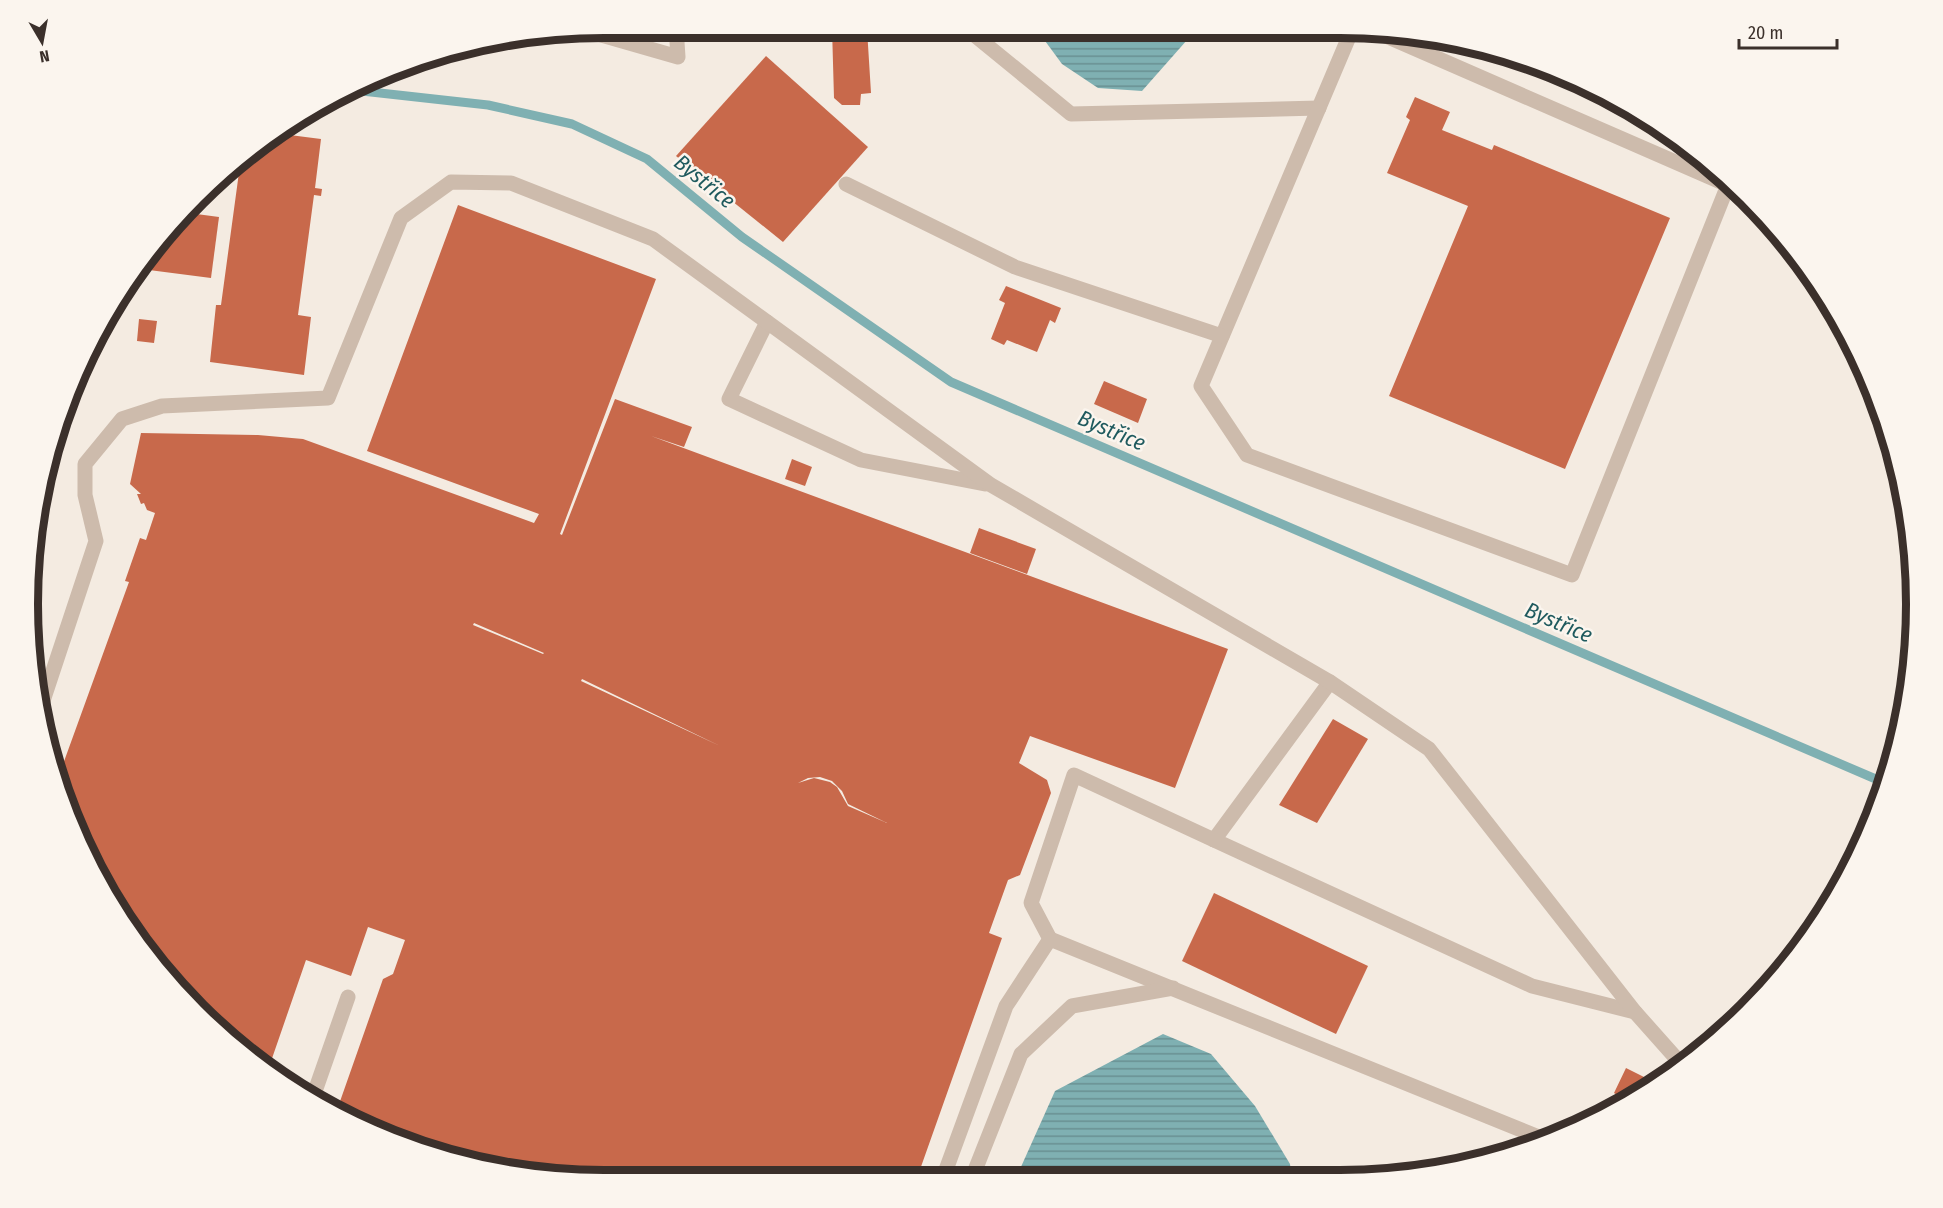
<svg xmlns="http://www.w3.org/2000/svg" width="1943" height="1208" viewBox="0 0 1943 1208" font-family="'Fira Sans Condensed',sans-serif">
<defs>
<pattern id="water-rules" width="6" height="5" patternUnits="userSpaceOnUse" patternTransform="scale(1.5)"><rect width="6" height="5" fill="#7fb0b2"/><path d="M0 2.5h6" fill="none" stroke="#699091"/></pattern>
</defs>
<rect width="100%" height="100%" fill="#f4ebe1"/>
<!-- water -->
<g fill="url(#water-rules)">
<polygon points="1037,30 1195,31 1142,91 1098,88 1062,64"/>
<polygon points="1163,1034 1211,1054 1255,1106 1290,1164 1292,1179 1016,1178 1055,1091"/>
</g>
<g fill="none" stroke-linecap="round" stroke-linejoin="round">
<!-- stream -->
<polyline stroke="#7fb0b2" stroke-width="9" points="353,90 488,105 572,124 647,159 742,237 951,382 1885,783"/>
</g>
<!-- building -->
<g fill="#c8694b" fill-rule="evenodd">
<polygon points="832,28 867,29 871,93 861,94 860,105 842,105 834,98"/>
<polygon points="766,56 868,147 783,242 676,156"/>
<polygon points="1415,97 1450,112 1442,130 1492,150 1494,145 1670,218 1565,469 1389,396 1468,206 1387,173 1410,120 1406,117"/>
<polygon points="274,133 321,139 315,188 322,189 321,196 314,195 298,315 311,317 304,375 210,362 216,305 221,305 240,165"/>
<path d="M 458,205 L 656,279 L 560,534 L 562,535 L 615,399 L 692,427 L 684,447 L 651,436 L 1228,649 L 1175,788 L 1030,736 L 1019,763 L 1047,780 L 1051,793 L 1020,875 L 1008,880 L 989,933 L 1002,938 L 917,1178 L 529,1176 L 383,1137 L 337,1110 L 383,979 L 393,974 L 405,940 L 368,927 L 351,976 L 306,960 L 268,1070 L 252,1062 L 124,924 L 58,778 L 129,582 L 125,581 L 140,538 L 146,540 L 155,513 L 147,510 L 144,503 L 141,504 L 137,494 L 141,494 L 130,484 L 141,433 L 258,435 L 303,439 L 534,523 L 539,514 L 367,451 ZM 474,623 L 544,653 L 543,654 L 473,625 ZM 582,679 L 720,746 L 581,681 ZM 820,777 L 832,781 L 842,791 L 848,804 L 887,823 L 848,806 L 837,787 L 830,782 L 814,778 L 798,783 L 808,778 Z"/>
<polygon points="189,213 219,217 211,278 149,270 152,247"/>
<polygon points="1006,286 1061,308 1055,323 1050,320 1037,352 1007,340 1004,345 991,339 1005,303 999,300"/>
<polygon points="139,319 157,321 154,343 137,341"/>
<polygon points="1104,381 1147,399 1138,423 1094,404"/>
<polygon points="792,459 812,467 805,486 785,479"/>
<polygon points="979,528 1036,549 1027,574 970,553"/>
<polygon points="1333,719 1368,739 1317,823 1279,805"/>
<polygon points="1214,893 1368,966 1336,1034 1182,961"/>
<polygon points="1626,1068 1656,1083 1609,1112 1617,1095 1614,1093"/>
</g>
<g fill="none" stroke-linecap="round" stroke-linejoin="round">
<!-- minor -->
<g stroke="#cdbbac" stroke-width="15">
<polyline points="967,29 1071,114 1319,108"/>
<polyline points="584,30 678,57 676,27"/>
<polyline points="1351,32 1201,386 1247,455 1572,575 1728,185 1377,32"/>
<polyline points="846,184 1015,267 1222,336"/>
<polyline points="767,322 729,399 861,460 985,484"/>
<polyline points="1330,682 1214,840 1532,986 1635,1012"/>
<polyline points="42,704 96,541 85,495 85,464 122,419 162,406 328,398 401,218 451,182 511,183 653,239 991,485 1330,682 1429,749 1635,1012 1683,1066"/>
<polyline points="1050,939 1031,903 1074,775 1214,840"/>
<polyline points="313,1097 348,997"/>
<polyline points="943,1178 1006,1006 1050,939 1546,1140"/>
<polyline points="972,1178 1021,1054 1072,1006 1173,988"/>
</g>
<defs>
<polyline id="rail" points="35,533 64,406"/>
</defs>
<!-- rail casing -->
<use href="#rail" stroke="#3b302b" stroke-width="7"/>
<!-- rail -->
<use href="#rail" stroke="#fbf5ee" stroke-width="4.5" stroke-dasharray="14" stroke-linecap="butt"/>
</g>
<g text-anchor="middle" stroke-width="5" stroke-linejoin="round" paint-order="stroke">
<!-- water labels -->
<g font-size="22" font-style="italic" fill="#1f5a5e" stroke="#fbf5ee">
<text transform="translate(705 181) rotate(39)" y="8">Bystřice</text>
<text transform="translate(1112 430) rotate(23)" y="8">Bystřice</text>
<text transform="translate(1559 622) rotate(23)" y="8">Bystřice</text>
</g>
</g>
<!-- crop -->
<path d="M0 0H1943V1208H0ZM604 38H1340A566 566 0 0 1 1906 604V604A566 566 0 0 1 1340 1170H604A566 566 0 0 1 38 604V604A566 566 0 0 1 604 38Z" fill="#fbf5ee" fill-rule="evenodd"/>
<path fill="none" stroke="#3b302b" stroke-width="8" d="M604 38H1340A566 566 0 0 1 1906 604V604A566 566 0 0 1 1340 1170H604A566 566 0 0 1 38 604V604A566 566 0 0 1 604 38Z"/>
<!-- north arrow -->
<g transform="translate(42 42) rotate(170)" stroke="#fbf5ee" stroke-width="4.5" paint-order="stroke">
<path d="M0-4.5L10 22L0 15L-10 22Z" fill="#3b302b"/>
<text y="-9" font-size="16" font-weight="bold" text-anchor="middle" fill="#3b302b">N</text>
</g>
<!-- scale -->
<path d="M1739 39v9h98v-9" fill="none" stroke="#3b302b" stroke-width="3"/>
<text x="1748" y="39" font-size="18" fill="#3b302b" stroke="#fbf5ee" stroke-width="4.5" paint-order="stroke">20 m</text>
</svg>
